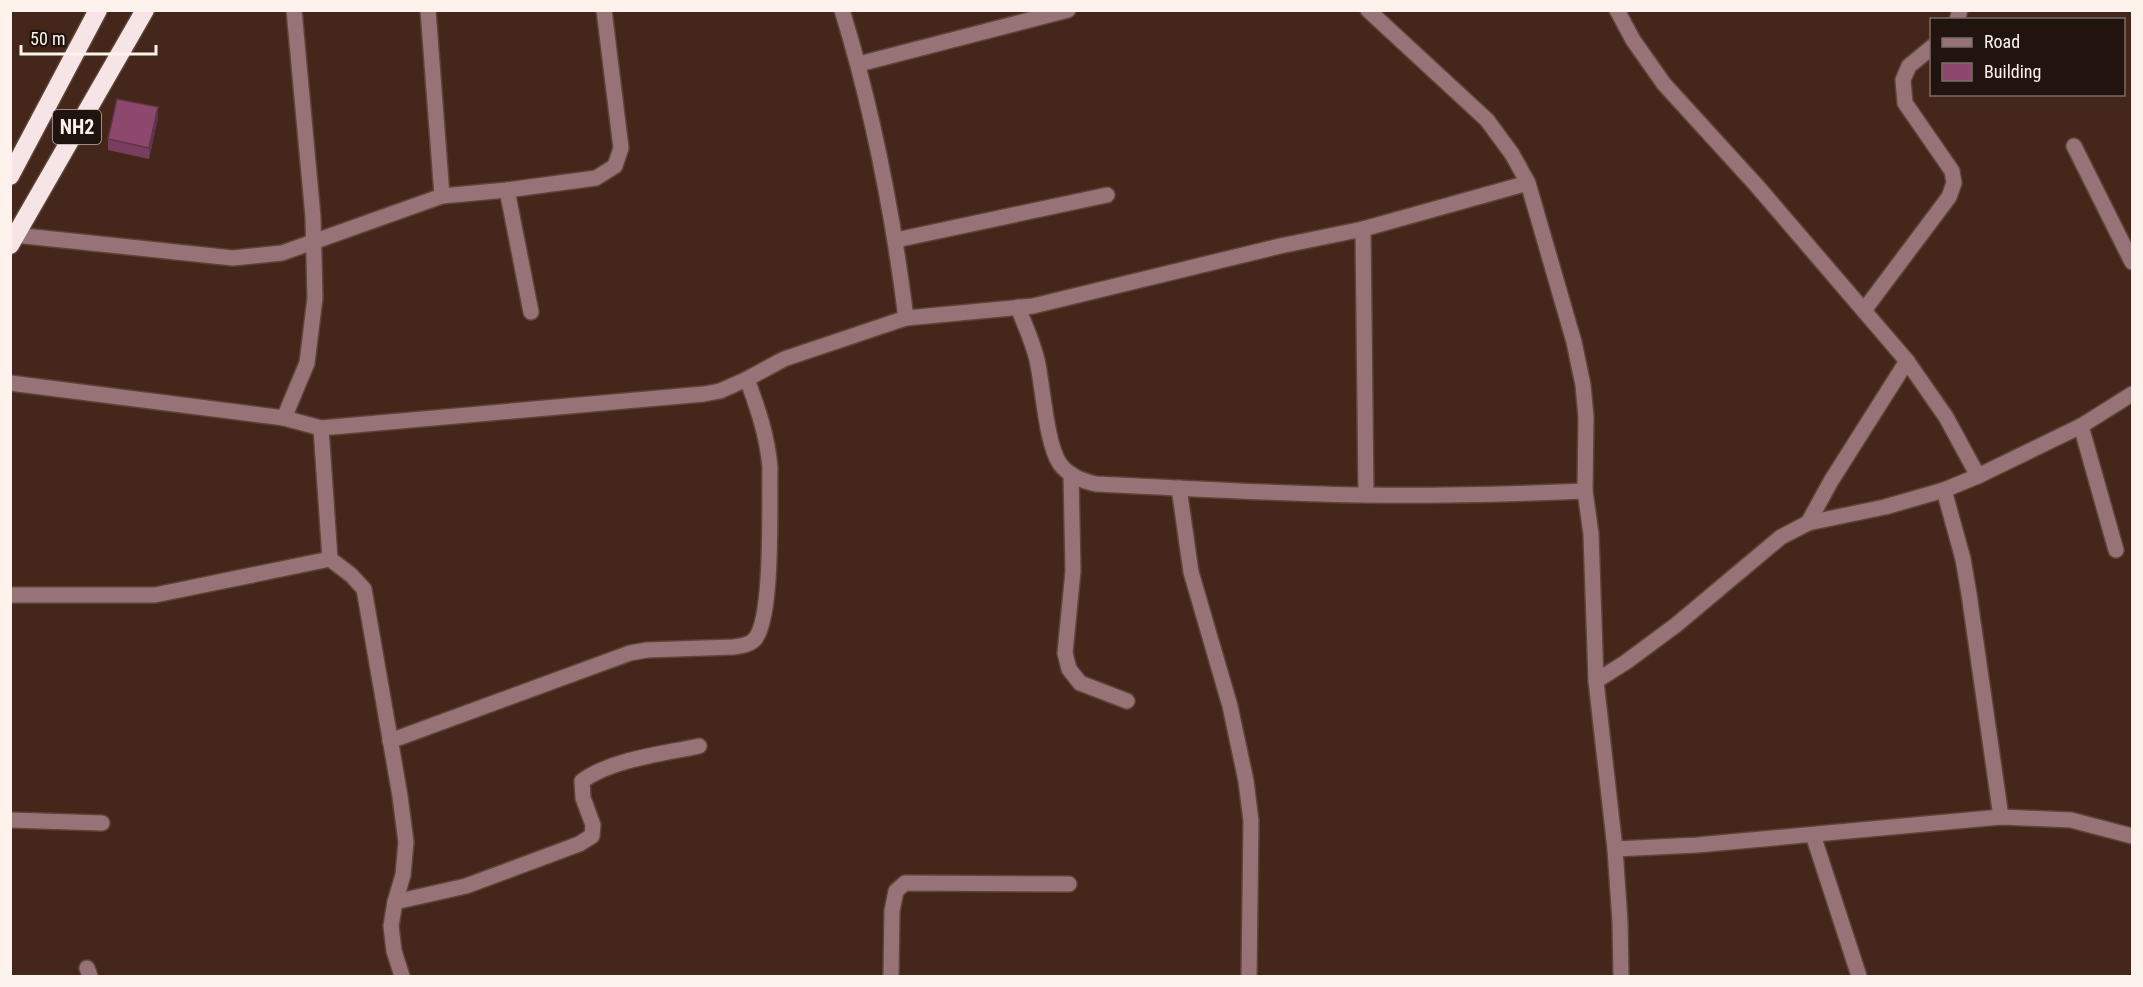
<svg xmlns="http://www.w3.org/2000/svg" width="2143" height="987" viewBox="0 0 2143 987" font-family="'Roboto Condensed',sans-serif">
<rect width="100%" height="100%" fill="#44271a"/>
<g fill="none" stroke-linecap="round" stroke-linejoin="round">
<defs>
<g id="minor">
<polyline points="428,10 442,196"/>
<path d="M 842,10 C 873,111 893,215 906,318"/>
<polyline points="1368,10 1487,120 1512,154 1528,183 1574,342 1583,385 1586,417 1585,491 1591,534 1596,681 1615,849 1620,922 1621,976"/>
<polyline points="1617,10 1633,40 1664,84 1757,186 1907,361 1946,417 1978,476"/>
<polyline points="1957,20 1960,10"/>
<polyline points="859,64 1068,10"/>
<polyline points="2074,146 2132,262"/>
<polyline points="507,190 531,312"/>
<polyline points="1363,229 1366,495"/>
<polyline points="15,235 233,258 282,253 442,196 507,190 596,178 615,166 621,148 604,10"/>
<polyline points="896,240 1107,195"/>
<path d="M 1018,307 C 1024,324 1033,342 1037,360 C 1043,386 1046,444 1060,464 C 1068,475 1082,481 1096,484 C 1185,488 1275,494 1365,495 C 1438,496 1512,494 1585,491"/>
<polyline points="1865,309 1949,197 1954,183 1952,171 1905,103 1903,80 1909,66 1932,47"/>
<polyline points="10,383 284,418 321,428 704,394 720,391 747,379 784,359 906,318 1033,306 1280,246 1363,229 1528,183"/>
<polyline points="284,418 307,363 315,298 313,217 294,10"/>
<polyline points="2081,426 2116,550"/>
<polyline points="321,428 330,559 351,575 364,589 400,796 406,842 403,875 395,902 391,926 394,951 402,976"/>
<polyline points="1071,474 1073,571 1065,653 1069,669 1080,683 1127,701"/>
<polyline points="1179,488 1191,572 1230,706 1246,781 1251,821 1249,976"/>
<polyline points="1944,490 1963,559 1969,594 2001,817"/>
<polyline points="1808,523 1831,481 1907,361"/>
<polyline points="10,595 155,595 330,559"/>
<polyline points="1596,681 1626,662 1676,625 1781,537 1808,523 1885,507 1944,490 1978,476 2081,426 2132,394"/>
<path d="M 390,741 L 630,653 L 647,650 L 733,647 C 740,646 749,645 754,640 C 774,621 769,498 770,467 C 767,435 758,409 747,379"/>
<polyline points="10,820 102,823"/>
<polyline points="1813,835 1859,976"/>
<polyline points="1615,849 1697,845 2001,817 2071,820 2132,836"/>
<path d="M 395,902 L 466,886 L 579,844 L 592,836 L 593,825 L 583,798 L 582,781 C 612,759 663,754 699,746"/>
<polyline points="87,968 90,976"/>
<polyline points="891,976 892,911 896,891 905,883 1069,884"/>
</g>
<g id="highway">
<polyline points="10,176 98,10"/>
<polyline points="10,245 145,10"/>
</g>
</defs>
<!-- minor casing -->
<use href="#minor" stroke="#5e4337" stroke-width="18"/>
<!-- highway casing -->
<use href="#highway" stroke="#5e4337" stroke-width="21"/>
<!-- minor -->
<use href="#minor" stroke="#977277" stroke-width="15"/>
<!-- highway -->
<use href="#highway" stroke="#f7e4e6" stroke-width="18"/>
</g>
<!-- wall -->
<polygon fill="#793e5e" points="158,118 149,159 108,150 108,139"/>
<!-- shaded-wall -->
<polygon fill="#63324c" points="158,107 158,118 149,159 149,148"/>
<!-- building -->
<polygon fill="#8d486d" stroke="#63324c" stroke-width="1.5" points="117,99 158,107 149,148 108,139"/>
<g text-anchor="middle" stroke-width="4.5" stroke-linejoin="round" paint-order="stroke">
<!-- shield labels -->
<rect fill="#21140e" stroke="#bbafa9" stroke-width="1.5" x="53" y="110" width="48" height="34" rx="4.5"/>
<g font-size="20" font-weight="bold" fill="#fdf2ec">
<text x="77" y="134">NH2</text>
</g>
</g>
<!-- border -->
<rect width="2143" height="987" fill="none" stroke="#fdf2ec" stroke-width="24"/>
<!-- legend -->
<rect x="1930" y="18" width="195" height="78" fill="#21140e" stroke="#796d67" stroke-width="1.5"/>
<rect x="1942" y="38" width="30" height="9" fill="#977277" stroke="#796d67" stroke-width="1.5"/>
<text x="1984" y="48" font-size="18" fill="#fdf2ec">Road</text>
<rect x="1942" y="63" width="30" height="18" fill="#8d486d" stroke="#796d67" stroke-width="1.5"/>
<text x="1984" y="78" font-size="18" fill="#fdf2ec">Building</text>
<!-- scale -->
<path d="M21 45v9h135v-9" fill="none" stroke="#fdf2ec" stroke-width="3"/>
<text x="30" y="45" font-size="18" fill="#fdf2ec" stroke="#21140e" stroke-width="4.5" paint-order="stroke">50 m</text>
</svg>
